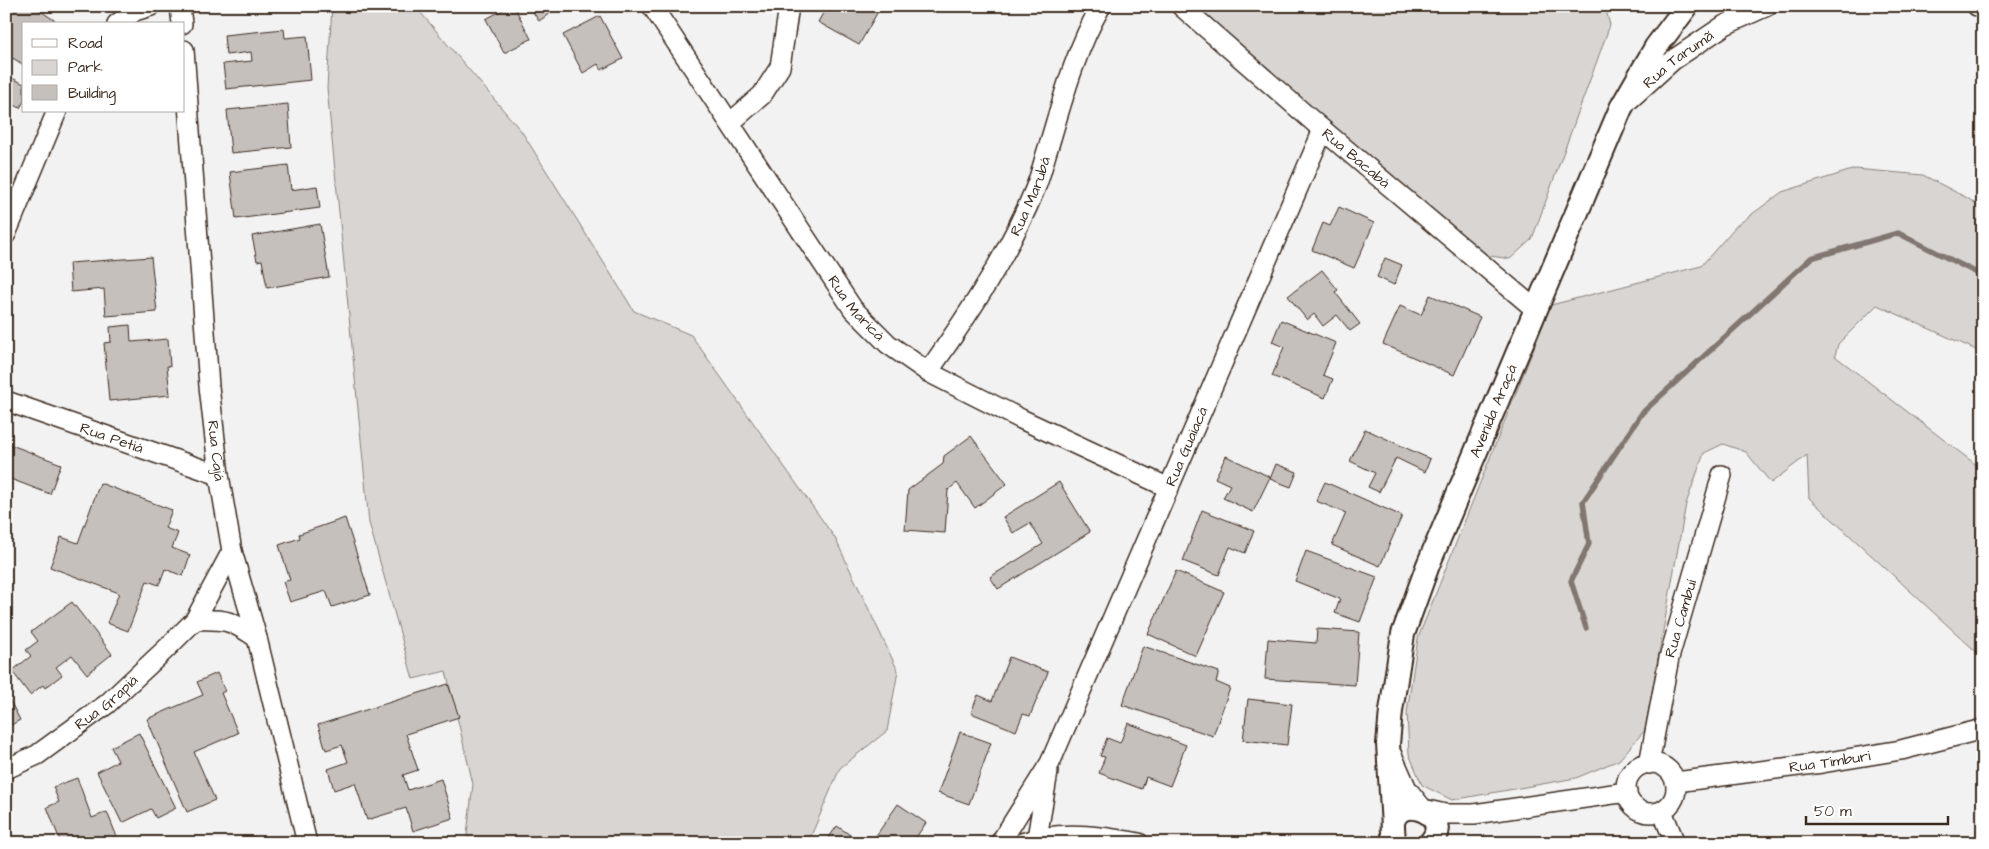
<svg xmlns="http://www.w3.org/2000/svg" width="1989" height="849" viewBox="0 0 1989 849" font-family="'Architects Daughter',sans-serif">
<rect width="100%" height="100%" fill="#f3f2f2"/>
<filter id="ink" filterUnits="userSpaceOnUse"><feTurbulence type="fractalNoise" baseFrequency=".02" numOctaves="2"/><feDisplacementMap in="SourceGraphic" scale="10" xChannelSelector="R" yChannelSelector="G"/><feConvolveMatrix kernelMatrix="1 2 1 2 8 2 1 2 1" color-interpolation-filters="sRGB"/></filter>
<g filter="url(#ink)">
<!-- green -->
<g fill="#d8d5d2" stroke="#8a8078">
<polygon points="332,6 415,6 522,132 634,311 691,335 835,538 898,671 887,731 840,768 808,843 470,843 467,834 473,784 446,671 413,679 369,523 327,88"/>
<polygon points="1192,6 1605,6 1610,25 1532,239 1510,259 1484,255"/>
<polygon points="1855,169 1923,175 1969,199 1983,209 1983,357 1974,349 1877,305 1838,344 1835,356 1983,470 1983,658 1809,498 1807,455 1771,483 1746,452 1723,444 1704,453 1686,504 1645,730 1619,760 1576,778 1452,800 1422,785 1409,754 1407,712 1418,638 1551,305 1701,266 1736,226 1782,192"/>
</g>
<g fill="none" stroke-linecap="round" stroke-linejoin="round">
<!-- stream -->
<polyline stroke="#827770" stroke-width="5.5" points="1586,628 1571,581 1589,544 1583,502 1642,413 1811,258 1898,233 1983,276"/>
</g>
<!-- building -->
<g fill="#c6c0bd" stroke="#3b2a1e">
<polygon points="6,6 33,6 60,24 24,24 24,65 6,54"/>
<polygon points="64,6 77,6 75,11"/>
<polygon points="510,6 514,6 531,39 504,53 486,19"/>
<polygon points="529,6 560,6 539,21"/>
<polygon points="827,6 881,6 859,45 818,22"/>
<polygon points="600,16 623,59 601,70 598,64 583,73 563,35"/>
<polygon points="284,29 285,38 307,36 311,80 226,89 223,64 252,61 251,52 226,55 224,35"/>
<polygon points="6,75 24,84 24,101 20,108 10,103 6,110"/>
<polygon points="288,104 291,147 231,153 227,110"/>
<polygon points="288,165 291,190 317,186 320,208 236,219 230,172"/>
<polygon points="1339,207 1374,223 1354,268 1312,250 1323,223 1330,226"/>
<polygon points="320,224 329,277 267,288 262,260 257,261 252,236"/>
<polygon points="151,257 157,312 106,316 104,289 71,292 69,263"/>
<polygon points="1385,258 1402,265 1394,285 1377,277"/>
<polygon points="1322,270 1338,290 1335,292 1360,324 1350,331 1337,315 1323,326 1314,314 1307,320 1288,296"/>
<polygon points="1430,295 1480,317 1454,375 1383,344 1400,306 1421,315"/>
<polygon points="1281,320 1336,343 1323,375 1333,379 1325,398 1272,376 1284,347 1272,342"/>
<polygon points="130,325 131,342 168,339 170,366 167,366 170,395 109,401 104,343 111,342 110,327"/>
<polygon points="1365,429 1430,459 1425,472 1396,458 1379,492 1368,487 1375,473 1350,461"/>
<polygon points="971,436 1007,484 975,508 957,483 948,490 945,533 905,530 908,490 943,464 944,456"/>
<polygon points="6,443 61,464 50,494 8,478 6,482"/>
<polygon points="1226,456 1270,477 1253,512 1223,498 1230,485 1215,478"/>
<polygon points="1276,464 1297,472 1291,487 1270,479"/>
<polygon points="1059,482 1090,532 998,589 990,577 1043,544 1030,523 1013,533 1003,517"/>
<polygon points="1325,482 1402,516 1380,566 1332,545 1346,513 1316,501"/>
<polygon points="100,483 172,510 165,528 178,533 172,548 190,555 183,576 165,569 159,585 147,581 128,631 107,623 119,593 50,567 61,537 78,543"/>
<polygon points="1202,510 1254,531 1245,553 1230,547 1219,575 1183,561"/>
<polygon points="345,518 370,595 332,607 326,591 290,602 283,582 290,580 279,545 300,538 299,534"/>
<polygon points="1306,551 1377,577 1360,622 1335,613 1340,599 1295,581"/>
<polygon points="1176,571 1224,592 1196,656 1148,634"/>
<polygon points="72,602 112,654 87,674 72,655 56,667 62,675 45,688 43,685 30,695 12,671 31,656 26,650 38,641 31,632"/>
<polygon points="1317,629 1359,632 1355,685 1265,679 1268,639 1316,643"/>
<polygon points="1143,646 1219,672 1216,682 1230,688 1213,736 1122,705"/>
<polygon points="1009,657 1048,672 1030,716 1023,714 1016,731 971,713 978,695 992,701"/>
<polygon points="217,673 225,691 221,693 238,733 194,752 215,800 187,812 147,719 203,695 197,682"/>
<polygon points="6,682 12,692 7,695 20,720 6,728"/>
<polygon points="448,684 459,717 406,734 418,770 403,775 408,790 441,779 453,818 413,831 406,808 367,820 355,783 334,790 328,769 348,762 342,745 326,750 318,725"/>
<polygon points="1248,699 1292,704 1287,745 1243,740"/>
<polygon points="1128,723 1186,745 1170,786 1146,777 1142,789 1099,773 1105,757 1100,756 1107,738 1120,743"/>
<polygon points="960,732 991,743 969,804 938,793"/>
<polygon points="139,733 176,808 156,818 151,809 122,823 97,772 118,761 111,747"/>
<polygon points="77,778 92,818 107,812 117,837 102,843 100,843 98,836 81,843 61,843 47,807 59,802 53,787"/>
<polygon points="898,804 926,823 912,843 871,843"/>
<polygon points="837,826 862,843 825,843"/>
<polygon points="254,837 257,843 242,843"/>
</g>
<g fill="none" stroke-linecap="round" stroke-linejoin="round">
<defs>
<g id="minor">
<polyline points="180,6 182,24"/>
<path id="s1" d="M 652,6 L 853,309 L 888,344 L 928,372 L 1021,419 L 1169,488"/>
<path id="s2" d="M 1181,6 L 1323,130 L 1535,309"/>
<polyline points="1977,6 1983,8"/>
<polyline points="117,24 135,11 151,6"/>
<path id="s3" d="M 184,50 L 209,386 L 219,475 L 232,551 L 257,638 L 307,843"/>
<path id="s4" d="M 1629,100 L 1673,60 L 1725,25 L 1767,6"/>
<polyline points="730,123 762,95 780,67 789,6"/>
<polyline points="6,234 57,111"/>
<path id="s5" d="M 928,372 C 969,314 1008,255 1035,189 C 1041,175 1044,159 1049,145 C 1063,98 1076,49 1101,6"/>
<path id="s6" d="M 6,401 L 219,475"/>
<path d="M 195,620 C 226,619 231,620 257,638"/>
<polyline points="1392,755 1407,789 1423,809 1445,814 1474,814 1627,792"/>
<circle cx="1651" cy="788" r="25"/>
<path id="s7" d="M 1649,764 L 1669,658 L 1722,475"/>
<path id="s8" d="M 6,769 L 37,755 L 107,704 L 167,648 L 195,620 L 232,551"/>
<path id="s9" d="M 1676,782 L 1822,763 L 1901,750 L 1983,729"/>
<polyline points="1662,811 1675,843"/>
<polyline points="1037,838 1048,772"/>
<path id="s10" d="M 1000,843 L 1050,763 L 1323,130"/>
<path d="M 1022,843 C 1059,830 1101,836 1139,843"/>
</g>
<g id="tertiary">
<path d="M 1393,832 C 1388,788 1458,812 1430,843"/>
<path id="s11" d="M 1394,843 L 1388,744 L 1391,711 L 1403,634 L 1428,565 L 1621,108 L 1656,47 L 1687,6"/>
</g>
</defs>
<!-- minor casing -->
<use href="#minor" stroke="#3b2a1e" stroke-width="22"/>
<!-- tertiary casing -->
<use href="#tertiary" stroke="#3b2a1e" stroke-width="26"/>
<!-- minor -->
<use href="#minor" stroke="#fff" stroke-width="19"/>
<!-- tertiary -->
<use href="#tertiary" stroke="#fff" stroke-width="22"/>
</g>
</g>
<g text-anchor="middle" stroke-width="4" stroke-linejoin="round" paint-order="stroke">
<!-- street labels -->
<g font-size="15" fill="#3b2a1e" stroke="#fff">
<text dy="5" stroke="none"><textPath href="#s4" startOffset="64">Rua Tarumã</textPath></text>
<text dy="5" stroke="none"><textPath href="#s2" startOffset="232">Rua Bacabá</textPath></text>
<text dy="5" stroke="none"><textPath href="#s5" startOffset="204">Rua Marubá</textPath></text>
<text dy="5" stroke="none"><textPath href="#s1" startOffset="365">Rua Maricá</textPath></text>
<text dy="5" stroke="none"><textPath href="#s11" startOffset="451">Avenida Araçá</textPath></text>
<text dy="5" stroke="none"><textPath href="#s6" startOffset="112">Rua Petiá</textPath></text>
<text dy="5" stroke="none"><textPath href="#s10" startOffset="439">Rua Guaiacá</textPath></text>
<text dy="5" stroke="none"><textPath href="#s3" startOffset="402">Rua Cajá</textPath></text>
<text dy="5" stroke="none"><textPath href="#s7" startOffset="149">Rua Cambuí</textPath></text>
<text dy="5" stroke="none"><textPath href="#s8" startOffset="121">Rua Grapiá</textPath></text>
<text dy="5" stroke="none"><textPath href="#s9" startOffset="155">Rua Timburi</textPath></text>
</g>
</g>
<!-- margin -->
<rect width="1989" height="849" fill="none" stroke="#fff" stroke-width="25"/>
<rect x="12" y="12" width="1964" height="824" fill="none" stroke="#3b2a1e" stroke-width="2" filter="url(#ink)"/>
<!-- legend -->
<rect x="22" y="22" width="162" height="90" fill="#ffffff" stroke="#b1aaa5"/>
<rect x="32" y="39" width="25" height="8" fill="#ffffff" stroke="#b1aaa5"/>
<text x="68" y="48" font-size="15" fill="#3b2a1e">Road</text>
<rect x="32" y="60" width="25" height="15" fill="#d8d5d2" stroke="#b1aaa5"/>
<text x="68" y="72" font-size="15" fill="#3b2a1e">Park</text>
<rect x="32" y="85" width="25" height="15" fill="#c6c0bd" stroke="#b1aaa5"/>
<text x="68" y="98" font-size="15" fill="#3b2a1e">Building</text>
<!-- scale -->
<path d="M1806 816v8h142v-8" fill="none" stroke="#3b2a1e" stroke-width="2.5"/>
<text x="1814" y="816" font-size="15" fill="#3b2a1e" stroke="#ffffff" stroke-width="4" paint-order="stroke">50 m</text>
</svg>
